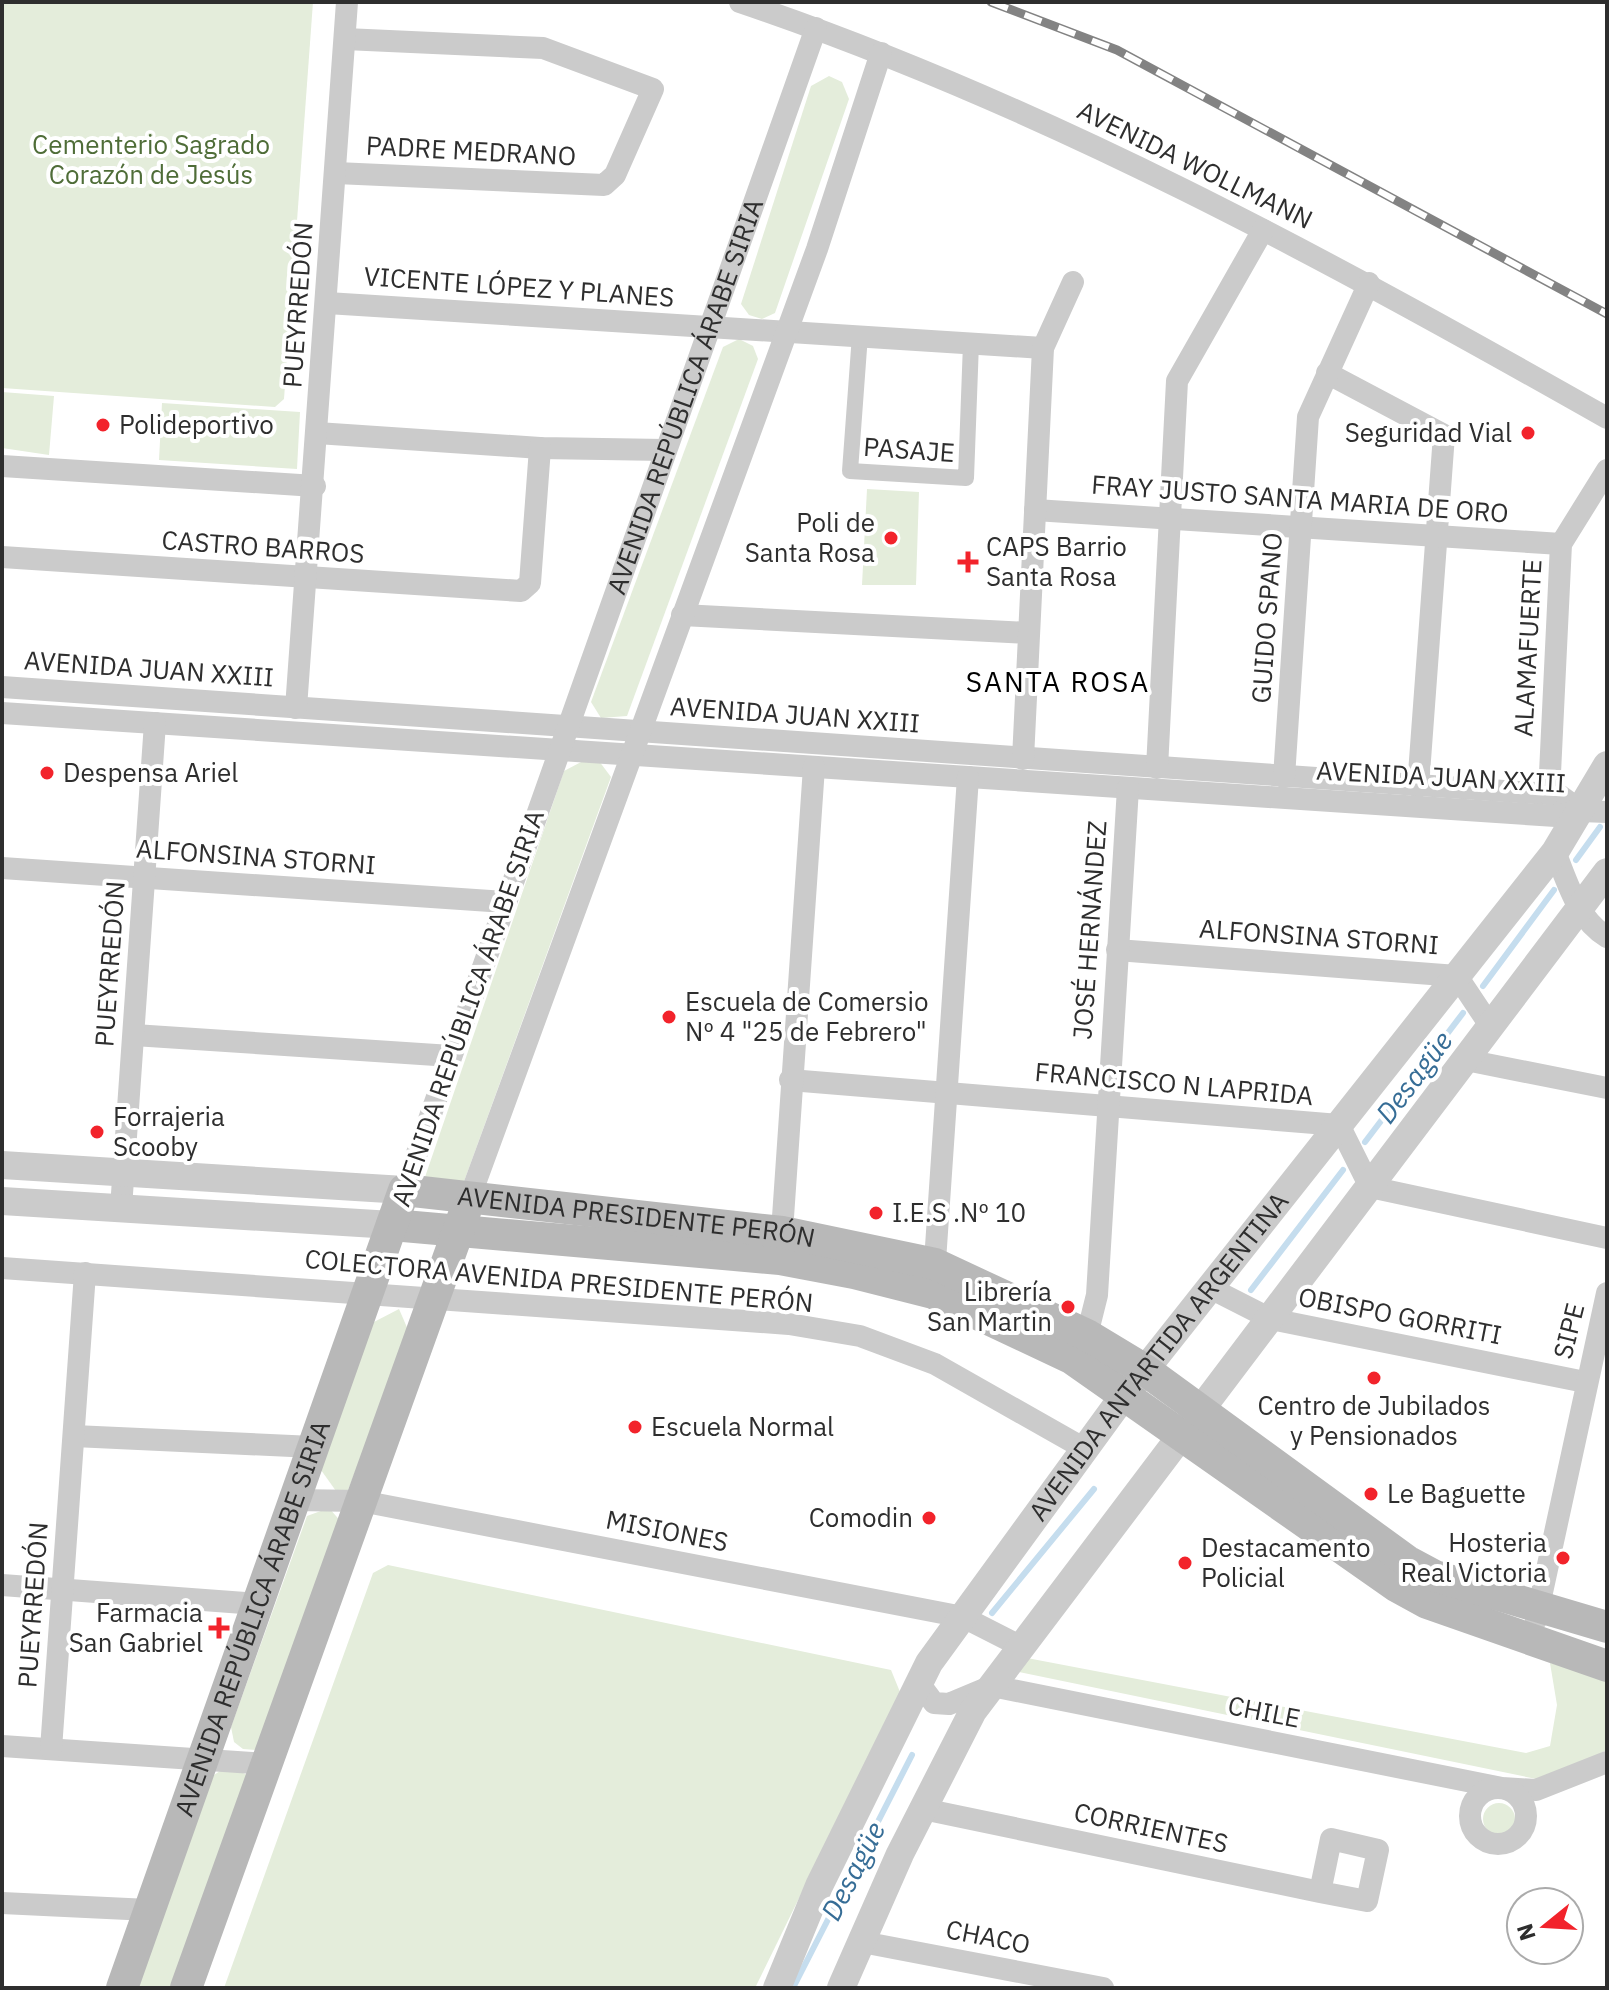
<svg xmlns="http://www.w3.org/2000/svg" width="1609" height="1990" viewBox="0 0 1609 1990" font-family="'IBM Plex Sans',sans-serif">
<rect width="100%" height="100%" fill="#fff"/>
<!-- green -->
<g fill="#e4eddb">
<polygon points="2,2 313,2 284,399 275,407 2,388"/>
<polygon points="829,76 842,82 849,99 775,313 762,319 749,315 741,304 811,86"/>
<polygon points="739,339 753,346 758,359 627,716 601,718 591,702 723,347"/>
<polygon points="2,392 54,396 49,455 2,448"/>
<polygon points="162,403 300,412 297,469 159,460"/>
<polygon points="867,489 919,492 916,585 862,585"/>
<polygon points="583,761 599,761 611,777 462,1187 424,1180 564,771"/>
<polygon points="399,1309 409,1332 348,1490 336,1491 321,1470 372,1323"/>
<polygon points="329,1508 343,1524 256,1750 243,1749 234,1742 231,1727 307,1516"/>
<polygon points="388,1565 891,1670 900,1692 755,1988 224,1988 373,1573"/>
<polygon points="1027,1658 1526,1753 1550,1746 1557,1705 1550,1663 1607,1678 1607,1750 1546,1781 1019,1672"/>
<polygon points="235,1769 247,1775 180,1988 136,1988 208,1779 220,1771"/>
<circle cx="1499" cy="1819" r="16"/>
</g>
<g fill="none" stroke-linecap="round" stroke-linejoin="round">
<!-- stream -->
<g stroke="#c5ddee" stroke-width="6">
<polyline points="1576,860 1600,827"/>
<polyline points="1483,986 1554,890"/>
<polyline points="1365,1142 1463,1013"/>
<polyline points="1251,1290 1343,1170"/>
<polyline points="992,1613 1094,1489"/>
<polyline points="793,1988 912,1755"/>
</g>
<!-- pedestrian -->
<polyline stroke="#cbcbcb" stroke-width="16" points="860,335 850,471 966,478 971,343"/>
<!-- minor -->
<g stroke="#cbcbcb" stroke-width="22">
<path d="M 740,2 C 1045,105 1328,260 1607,418"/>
<polyline points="336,173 604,185 615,175 653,89 543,48 345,39"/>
<polyline points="327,303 1043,348"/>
<polyline points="1327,373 1444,435 1418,787"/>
<polyline points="317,433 540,448 665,450"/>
<polyline points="2,466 315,486"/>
<polyline points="1035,510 1561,544"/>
<polyline points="2,557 521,591 530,583 540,448"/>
<polyline points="682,615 1029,633"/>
<polyline points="2,687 1549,794 1559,795 1581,811"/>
<polyline points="296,708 347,2"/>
<polyline points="2,713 1556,816 1581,811 1607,812"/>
<polyline points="1023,759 1043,348 1073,282"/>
<polyline points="1157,768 1177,381 1263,230"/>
<polyline points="1284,777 1308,417 1369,283"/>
<polyline points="1549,794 1561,544 1607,470"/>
<path d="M 1555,852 C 1568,883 1577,919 1607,937"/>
<polyline points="2,868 505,902"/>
<polyline points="1117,950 1457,976 1491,1027"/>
<polyline points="134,1035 451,1056"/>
<polyline points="1466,1060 1607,1088"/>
<polyline points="790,1080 1339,1125 1370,1187 1607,1238"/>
<path id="s1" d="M 404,1190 L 816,28"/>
<polyline points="470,1197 817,249 881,53"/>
<polyline points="121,1208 155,723"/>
<polyline points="781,1246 814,767"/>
<polyline points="2,1268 789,1324 860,1336 935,1364 1085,1449"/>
<polyline points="934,1276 968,777"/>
<polyline points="1210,1288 1271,1319 1585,1382"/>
<polyline points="1079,1347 1087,1335 1097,1295 1128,788"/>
<polyline points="74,1436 313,1447"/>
<polyline points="294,1500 361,1501 963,1617 1022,1647"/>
<polyline points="2,1585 258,1604"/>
<polyline points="1536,1620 1607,1293"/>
<polyline points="919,1683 934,1703 949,1704 992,1686 1502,1788 1536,1790 1607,1762"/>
<polyline points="2,1746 266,1764"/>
<polyline points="51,1749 85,1273"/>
<circle cx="1498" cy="1816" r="28"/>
<polyline points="923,1809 1320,1892 1367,1901 1378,1850 1331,1839 1320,1892"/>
<polyline points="2,1903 149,1910"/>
<polyline points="862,1942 1103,1988"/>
</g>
<!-- tertiary -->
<g stroke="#cbcbcb" stroke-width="28">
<polyline points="2,1165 404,1190"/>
<polyline points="2,1201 392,1225"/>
<path id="s2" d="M 777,1988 L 819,1886 L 929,1663 L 1114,1409 L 1555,852 L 1607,765"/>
<polyline points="841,1988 900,1854 973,1711 1607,872"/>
</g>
<!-- secondary -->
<g stroke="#b8b8b8" stroke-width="32">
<polyline points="392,1225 780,1259 854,1273 933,1293 1071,1358 1396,1586 1427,1603 1607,1666"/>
<path id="s3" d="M 122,1988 L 404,1190 L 782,1232 L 935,1264 L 1087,1335 L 1145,1370 L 1407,1561 L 1435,1576 L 1607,1627"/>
<polyline points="186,1988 465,1212"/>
</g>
<defs>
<polyline id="rail" points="991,2 1117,50 1607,314"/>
</defs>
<!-- rail casing -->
<use href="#rail" stroke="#838383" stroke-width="9"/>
<!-- rail -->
<use href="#rail" stroke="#fff" stroke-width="6" stroke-dasharray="18" stroke-linecap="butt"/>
</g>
<!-- markers -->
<g fill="#f2232b" stroke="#fff" stroke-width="3">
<circle cx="103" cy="425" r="8"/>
<circle cx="1528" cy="433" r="8"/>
<circle cx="891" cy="538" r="8"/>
<path d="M964 550h8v8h8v8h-8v8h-8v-8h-8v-8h8z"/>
<circle cx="47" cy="773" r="8"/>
<circle cx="669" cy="1017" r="8"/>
<circle cx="97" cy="1132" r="8"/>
<circle cx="876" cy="1213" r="8"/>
<circle cx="1068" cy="1307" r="8"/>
<circle cx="1374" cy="1378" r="8"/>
<circle cx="635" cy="1427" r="8"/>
<circle cx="1371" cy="1494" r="8"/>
<circle cx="929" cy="1518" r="8"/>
<circle cx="1563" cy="1558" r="8"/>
<circle cx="1185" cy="1563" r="8"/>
<path d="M215 1616h8v8h8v8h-8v8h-8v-8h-8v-8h8z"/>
</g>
<g text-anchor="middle" stroke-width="8" stroke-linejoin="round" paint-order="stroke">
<!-- park labels -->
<g font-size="26" fill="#4f6d38" stroke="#fff">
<text x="151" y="154">Cementerio Sagrado<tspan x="151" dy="30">Corazón de Jesús</tspan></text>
</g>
<!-- street labels -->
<g font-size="26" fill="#2e2e2e" stroke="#fff">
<text transform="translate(471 151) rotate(3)" y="9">PADRE MEDRANO</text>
<text transform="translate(1195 165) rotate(26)" y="9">AVENIDA WOLLMANN</text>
<text transform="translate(519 287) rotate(4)" y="9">VICENTE LÓPEZ Y PLANES</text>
<text transform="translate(298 305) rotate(-86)" y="9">PUEYRREDÓN</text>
<text dy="9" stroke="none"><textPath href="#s1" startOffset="842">AVENIDA REPÚBLICA ÁRABE SIRIA</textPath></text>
<text transform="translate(909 450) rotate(4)" y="9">PASAJE</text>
<text transform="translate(1300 499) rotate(4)" y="9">FRAY JUSTO SANTA MARIA DE ORO</text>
<text transform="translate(263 547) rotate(4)" y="9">CASTRO BARROS</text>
<text transform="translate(1267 618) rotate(-86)" y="9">GUIDO SPANO</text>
<text transform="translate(1528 648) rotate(-87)" y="9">ALAMAFUERTE</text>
<text transform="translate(149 669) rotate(4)" y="9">AVENIDA JUAN XXIII</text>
<text transform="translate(795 715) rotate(4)" y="9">AVENIDA JUAN XXIII</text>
<text transform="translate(1441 777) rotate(3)" y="9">AVENIDA JUAN XXIII</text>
<text transform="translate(256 857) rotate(4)" y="9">ALFONSINA STORNI</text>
<text transform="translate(1090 930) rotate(-86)" y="9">JOSÉ HERNÁNDEZ</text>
<text transform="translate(1319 937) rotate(4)" y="9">ALFONSINA STORNI</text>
<text transform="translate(110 964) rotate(-86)" y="9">PUEYRREDÓN</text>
<text transform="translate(468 1008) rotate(-71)" y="9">AVENIDA REPÚBLICA ÁRABE SIRIA</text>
<text transform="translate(1174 1084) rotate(5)" y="9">FRANCISCO N LAPRIDA</text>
<text dy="9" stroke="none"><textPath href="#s3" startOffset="1080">AVENIDA PRESIDENTE PERÓN</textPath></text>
<text transform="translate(559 1281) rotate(5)" y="9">COLECTORA AVENIDA PRESIDENTE PERÓN</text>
<text transform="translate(1400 1316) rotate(11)" y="9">OBISPO GORRITI</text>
<text transform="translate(1569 1331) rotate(-76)" y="9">SIPE</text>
<text dy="9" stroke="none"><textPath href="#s2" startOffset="742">AVENIDA ANTARTIDA ARGENTINA</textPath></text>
<text transform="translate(667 1531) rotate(11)" y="9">MISIONES</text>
<text transform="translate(33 1605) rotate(-86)" y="9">PUEYRREDÓN</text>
<text dy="9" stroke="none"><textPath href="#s3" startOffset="392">AVENIDA REPÚBLICA ÁRABE SIRIA</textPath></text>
<text transform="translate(1264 1712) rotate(11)" y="9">CHILE</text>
<text transform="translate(1151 1828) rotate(12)" y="9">CORRIENTES</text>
<text transform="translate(988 1937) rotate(11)" y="9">CHACO</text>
</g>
<!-- poi labels -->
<g font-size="26" fill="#2e2e2e" stroke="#fff" text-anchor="start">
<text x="119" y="434">Polideportivo</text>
<text x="1512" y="442" text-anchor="end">Seguridad Vial</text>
<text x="875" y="532" text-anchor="end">Poli de<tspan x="875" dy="30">Santa Rosa</tspan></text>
<text x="986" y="556">CAPS Barrio<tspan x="986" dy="30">Santa Rosa</tspan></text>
<text x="63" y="782">Despensa Ariel</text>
<text x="685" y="1011">Escuela de Comersio<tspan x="685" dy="30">Nº 4 "25 de Febrero"</tspan></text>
<text x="113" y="1126">Forrajeria<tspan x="113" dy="30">Scooby</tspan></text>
<text x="892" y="1222">I.E.S .Nº 10</text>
<text x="1052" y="1301" text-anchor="end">Librería<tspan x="1052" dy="30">San Martin</tspan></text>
<text x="1374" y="1415" text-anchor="middle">Centro de Jubilados<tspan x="1374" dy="30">y Pensionados</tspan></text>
<text x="651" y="1436">Escuela Normal</text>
<text x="1387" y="1503">Le Baguette</text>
<text x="913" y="1527" text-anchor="end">Comodin</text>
<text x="1547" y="1552" text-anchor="end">Hosteria<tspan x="1547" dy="30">Real Victoria</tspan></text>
<text x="1201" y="1557">Destacamento<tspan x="1201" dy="30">Policial</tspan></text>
<text x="203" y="1622" text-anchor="end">Farmacia<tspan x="203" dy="30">San Gabriel</tspan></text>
</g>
<!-- neighbourhood labels -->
<g font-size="28" letter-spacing="2" fill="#000" stroke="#fff">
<text x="1058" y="692">SANTA ROSA</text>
</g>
<!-- water labels -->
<g font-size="28" font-style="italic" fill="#366d96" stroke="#fff">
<text transform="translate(1414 1077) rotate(-53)" y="10">Desagüe</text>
<text transform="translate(853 1871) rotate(-63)" y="10">Desagüe</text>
</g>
</g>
<!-- border -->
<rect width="1609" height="1990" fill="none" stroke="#2e2e2e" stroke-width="8"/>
<!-- north arrow -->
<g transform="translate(1545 1926) rotate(252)"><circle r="38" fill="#ffffff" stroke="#ababab" stroke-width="2"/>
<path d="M0-6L14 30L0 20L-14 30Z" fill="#f2232b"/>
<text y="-12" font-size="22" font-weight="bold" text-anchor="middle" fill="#2e2e2e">N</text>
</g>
</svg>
